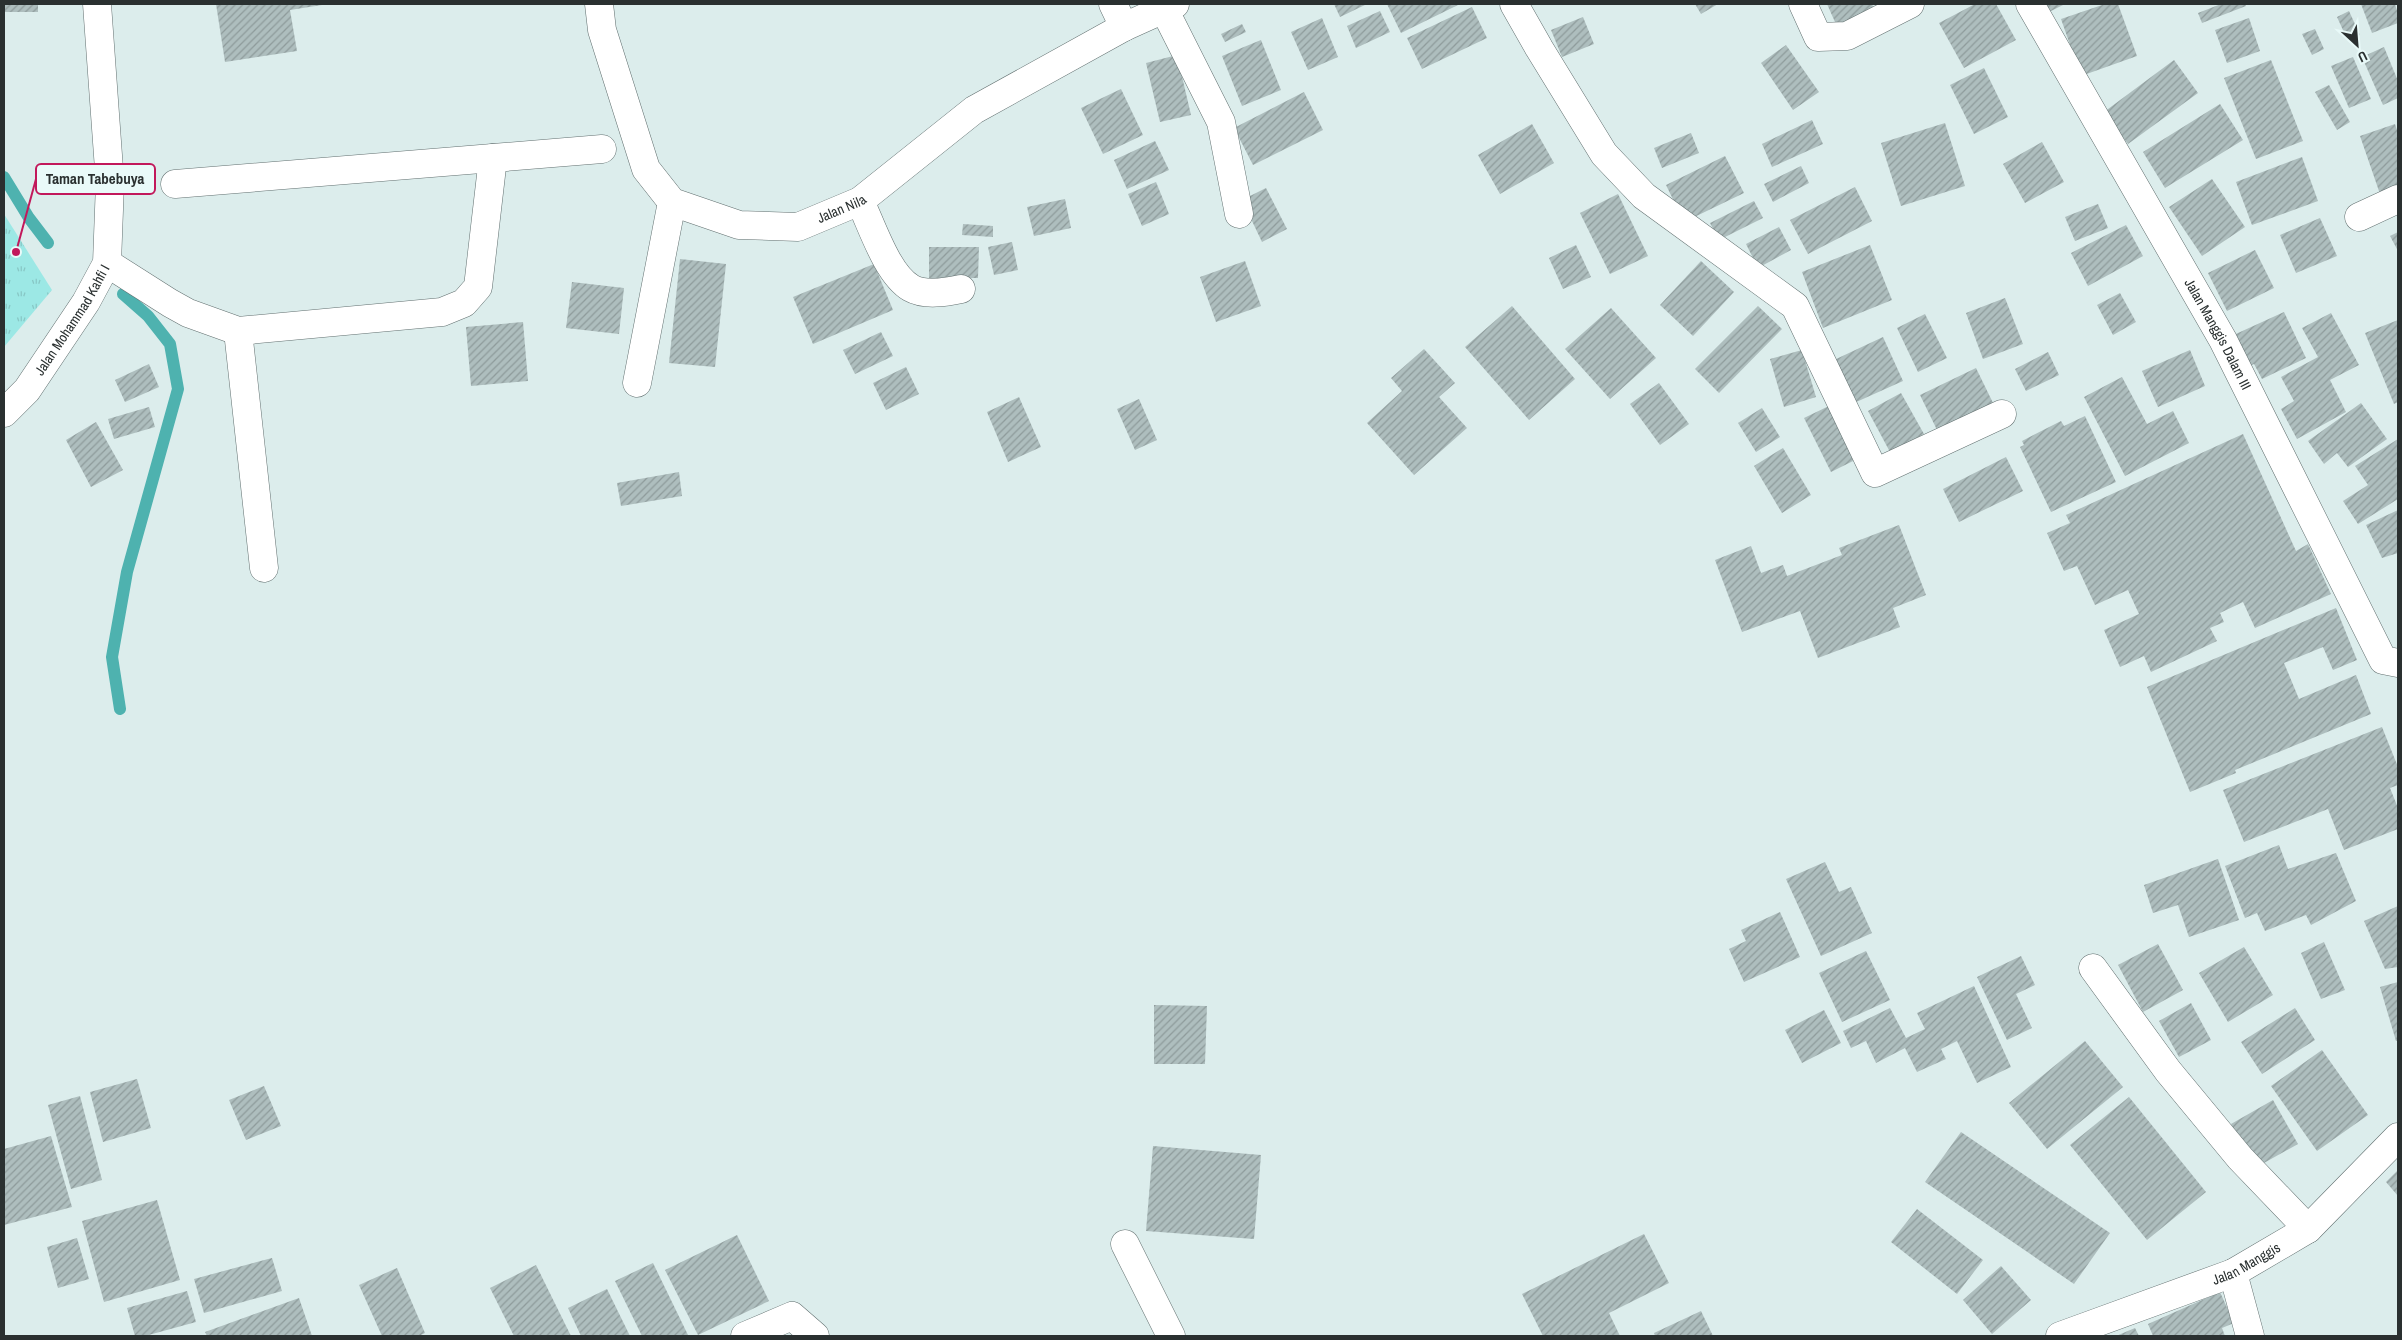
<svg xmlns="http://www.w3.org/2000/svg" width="2402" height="1340" viewBox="0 0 2402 1340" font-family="'Archivo Narrow',sans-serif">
<defs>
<pattern id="grass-tufts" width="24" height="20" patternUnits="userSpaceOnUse" patternTransform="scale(1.25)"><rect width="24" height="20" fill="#9ce8e5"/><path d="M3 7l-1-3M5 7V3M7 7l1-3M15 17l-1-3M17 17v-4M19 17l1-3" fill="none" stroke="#87c7c5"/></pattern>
<pattern id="building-hatch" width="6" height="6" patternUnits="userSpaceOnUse" patternTransform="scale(1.25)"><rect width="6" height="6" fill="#aebebe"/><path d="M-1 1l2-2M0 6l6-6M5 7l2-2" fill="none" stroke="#8e9b9b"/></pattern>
</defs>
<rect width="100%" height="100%" fill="#dcedec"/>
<!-- grass -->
<polygon fill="url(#grass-tufts)" points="4,214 52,290 4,347"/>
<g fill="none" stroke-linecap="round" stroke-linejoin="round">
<!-- stream -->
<g stroke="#4eb2af" stroke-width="12">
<polyline points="4,177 29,218 48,243"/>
<polyline points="120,709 112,657 127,572 178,389 170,344 148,316 123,294"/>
</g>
</g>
<!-- building -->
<g fill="url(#building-hatch)">
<rect x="4" y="4" width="34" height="8"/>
<polygon points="216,4 321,4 322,5 290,10 297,51 225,62"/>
<polygon points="1334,4 1367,4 1340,17"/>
<polygon points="1387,4 1460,4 1401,33"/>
<polygon points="1695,4 1718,4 1701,14"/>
<polygon points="1827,4 1872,4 1876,14 1839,31"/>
<polygon points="1975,4 1996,4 2016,40 1964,68 1939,23"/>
<polygon points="2035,4 2065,4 2041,16"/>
<polygon points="2105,4 2118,4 2137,56 2081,76 2061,19"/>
<polygon points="2221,4 2245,4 2246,6 2202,23 2198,13"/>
<polygon points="2361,4 2395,4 2398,14 2398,23 2372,33"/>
<polygon points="1472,7 1487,38 1422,69 1407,38"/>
<polygon points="1380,11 1390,32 1356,48 1347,26"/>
<polygon points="2349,11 2360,35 2348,41 2337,17"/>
<polygon points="1583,17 1594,44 1562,57 1551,30"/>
<polygon points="1322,18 1338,57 1308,70 1291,32"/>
<polygon points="2249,18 2260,51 2227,63 2215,30"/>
<polygon points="1242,24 1246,32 1225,42 1221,34"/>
<polygon points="2315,29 2324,49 2312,55 2302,34"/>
<polygon points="1261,40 1281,90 1242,106 1222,56"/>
<polygon points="1786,45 1819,92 1793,110 1761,63"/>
<polygon points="2384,47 2398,81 2398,98 2383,105 2362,57"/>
<polygon points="1177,55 1191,115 1160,122 1146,63"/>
<polygon points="2353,57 2371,99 2349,108 2331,66"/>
<polygon points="2174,60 2198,93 2128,144 2104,112"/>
<polygon points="2271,60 2303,141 2256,159 2224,78"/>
<polygon points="1984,68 2008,117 1974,134 1950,85"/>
<polygon points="2329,85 2350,122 2337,130 2315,92"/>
<polygon points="1121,89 1143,135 1103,154 1081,108"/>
<polygon points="1304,92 1323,130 1253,165 1234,128"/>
<polygon points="2220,104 2243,140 2165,188 2143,152"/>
<polygon points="1812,120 1823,144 1772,167 1762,144"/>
<polygon points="1945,123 1965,186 1901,206 1881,143"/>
<polygon points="1532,124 1554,163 1500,194 1478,155"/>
<polygon points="2395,124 2398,133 2398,187 2380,194 2360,136"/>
<polygon points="1691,133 1699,153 1662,168 1654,148"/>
<polygon points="1155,141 1169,170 1127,189 1114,160"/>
<polygon points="2042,142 2064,182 2025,203 2003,164"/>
<polygon points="1725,156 1744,193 1684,222 1666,185"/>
<polygon points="2302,157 2318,201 2252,225 2236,182"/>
<polygon points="1801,166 1809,183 1773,202 1764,184"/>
<polygon points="2212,179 2245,227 2202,256 2169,207"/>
<polygon points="1156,182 1169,214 1142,226 1128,194"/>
<polygon points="1855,187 1872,221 1808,254 1790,220"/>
<polygon points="1266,188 1287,229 1262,242 1242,200"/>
<polygon points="1618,194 1648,256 1610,274 1580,213"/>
<polygon points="1065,199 1071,228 1034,236 1027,207"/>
<polygon points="1754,201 1763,218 1719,240 1710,223"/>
<polygon points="2098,204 2108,228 2075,241 2065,217"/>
<polygon points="2320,218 2337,256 2296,273 2280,235"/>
<polygon points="963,224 993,226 993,237 962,235"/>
<polygon points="2126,225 2143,256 2088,286 2071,253"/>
<polygon points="1779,227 1791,250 1758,268 1746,244"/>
<polygon points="2398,232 2398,251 2390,236"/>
<polygon points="1012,242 1018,270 994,275 988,247"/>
<polygon points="1576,245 1591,277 1563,289 1549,258"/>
<polygon points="1870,245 1892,300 1823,328 1802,272"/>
<polygon points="929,247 979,247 978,278 929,278"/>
<polygon points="2255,250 2274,288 2227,311 2208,273"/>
<polygon points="680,259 726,264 715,367 669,363"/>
<polygon points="1245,261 1261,306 1216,322 1200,277"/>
<polygon points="1701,261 1734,292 1693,336 1660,305"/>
<polygon points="874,264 893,310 813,344 793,297"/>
<polygon points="572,282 624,288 619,334 566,328"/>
<polygon points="2120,293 2136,322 2113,335 2097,305"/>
<polygon points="2005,298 2023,344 1983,359 1966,313"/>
<polygon points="1512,306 1575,379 1529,420 1465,347"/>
<polygon points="1758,306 1782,329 1719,393 1695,369"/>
<polygon points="1611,308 1656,358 1610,399 1565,349"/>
<polygon points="2284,312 2306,358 2262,379 2254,364 2241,370 2227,338"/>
<polygon points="2331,313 2359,365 2330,380 2346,412 2297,439 2281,409 2294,401 2281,377 2318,357 2302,328"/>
<polygon points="1925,314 1947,358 1918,372 1897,328"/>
<polygon points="2398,320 2398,402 2394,404 2365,333"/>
<polygon points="523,322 528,381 471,386 466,327"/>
<polygon points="881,332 893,356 855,374 843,350"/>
<polygon points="1883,337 1903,381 1854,403 1834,360"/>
<polygon points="1424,349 1455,383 1439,397 1467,428 1414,475 1367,423 1402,391 1391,378"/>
<polygon points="1802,350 1816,397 1784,407 1770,359"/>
<polygon points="2190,350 2205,386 2158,407 2142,371"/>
<polygon points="2048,352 2059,375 2026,391 2015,369"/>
<polygon points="149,364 159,387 125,402 115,380"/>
<polygon points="906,367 919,394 886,410 873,383"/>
<polygon points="1976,368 1995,407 1939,434 1920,395"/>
<polygon points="2122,377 2147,424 2173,411 2189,443 2125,476 2084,397"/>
<polygon points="1659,383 1689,424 1660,445 1630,404"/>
<polygon points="1901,393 1924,434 1890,452 1868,411"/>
<polygon points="1019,397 1041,447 1008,462 987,412"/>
<polygon points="1139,399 1157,440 1135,450 1117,409"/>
<polygon points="2361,403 2387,439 2348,467 2337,453 2324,464 2308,441"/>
<polygon points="1831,405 1857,459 1831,472 1804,418"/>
<polygon points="149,407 155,427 114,439 108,419"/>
<polygon points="1762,408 1780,437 1756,452 1738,423"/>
<polygon points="2085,416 2116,482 2051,512 2020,447 2024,445 2022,441 2061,421 2064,426"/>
<polygon points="96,422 123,470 91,487 66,440"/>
<polygon points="2243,434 2296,551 2308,544 2331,594 2255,628 2243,602 2220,613 2224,622 2210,628 2217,641 2151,672 2144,656 2120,667 2104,630 2139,614 2128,590 2095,605 2077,566 2064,571 2047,533 2070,523 2066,515"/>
<polygon points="2398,439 2398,499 2358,524 2343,501 2368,485 2355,466"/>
<polygon points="1783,448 1811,495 1782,513 1754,466"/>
<polygon points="2006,457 2023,491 1959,522 1943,489"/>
<polygon points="679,472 682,496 621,506 617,483"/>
<polygon points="2398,510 2398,553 2382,558 2366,525"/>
<polygon points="1899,525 1926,595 1893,608 1900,627 1818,658 1800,611 1742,632 1715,560 1751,546 1761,573 1783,565 1787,576 1842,555 1839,548"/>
<polygon points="2336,608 2357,660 2333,670 2323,647 2284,663 2299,699 2356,675 2371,714 2235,770 2236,773 2190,792 2147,687"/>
<polygon points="2382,727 2398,767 2398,785 2390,788 2398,808 2398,829 2344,850 2328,809 2244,842 2223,790"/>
<polygon points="2279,845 2288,869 2336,853 2356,901 2311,925 2306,915 2265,931 2257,913 2245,918 2225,866"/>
<polygon points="2218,859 2239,920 2189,937 2178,905 2153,913 2144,885"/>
<polygon points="1825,862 1839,892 1851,887 1872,933 1821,956 1786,879"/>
<polygon points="2398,906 2398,967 2385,969 2364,921"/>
<polygon points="1780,912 1800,957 1744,982 1729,949 1746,941 1741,930"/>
<polygon points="2324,942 2345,990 2321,999 2301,953"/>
<polygon points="2158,944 2183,990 2143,1012 2118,965"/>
<polygon points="2244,947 2273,995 2228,1022 2199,973"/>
<polygon points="1866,951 1890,1000 1842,1022 1819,973"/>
<polygon points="2021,956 2035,985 2016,994 2032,1028 2007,1040 1977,977"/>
<polygon points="2398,982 2398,1041 2396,1041 2380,987"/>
<polygon points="1974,986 2011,1067 1977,1083 1957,1041 1941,1049 1946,1059 1917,1072 1905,1048 1876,1063 1866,1041 1851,1048 1843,1031 1890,1008 1906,1038 1925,1029 1917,1013"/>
<polygon points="2191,1003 2211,1040 2179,1057 2159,1021"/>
<polygon points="1154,1005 1207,1006 1205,1064 1154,1064"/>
<polygon points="2295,1008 2315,1040 2262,1074 2241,1042"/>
<polygon points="1824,1010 1841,1043 1802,1063 1785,1030"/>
<polygon points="2085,1041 2123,1087 2047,1149 2009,1103"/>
<polygon points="2322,1050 2368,1115 2317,1151 2271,1086"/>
<polygon points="137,1079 151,1128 103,1142 90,1092"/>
<polygon points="264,1086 281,1126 246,1140 229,1100"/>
<polygon points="80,1096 102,1180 71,1189 48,1105"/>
<polygon points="2129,1097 2206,1192 2147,1240 2070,1145"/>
<polygon points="2273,1100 2298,1144 2255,1168 2231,1124"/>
<polygon points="1961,1132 2110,1233 2074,1284 1925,1182"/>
<polygon points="51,1136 72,1207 4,1225 4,1149"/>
<polygon points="1153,1146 1261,1155 1254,1239 1146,1231"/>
<polygon points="2398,1170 2398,1196 2386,1182"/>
<polygon points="157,1200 180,1280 104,1302 82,1221"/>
<polygon points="1917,1209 1983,1260 1957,1294 1891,1242"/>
<polygon points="1644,1234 1669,1283 1609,1313 1620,1336 1543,1336 1522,1294"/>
<polygon points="737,1235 769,1301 698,1335 665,1270"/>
<polygon points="77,1238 89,1279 58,1288 47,1247"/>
<polygon points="272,1258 282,1291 204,1313 194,1279"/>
<polygon points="653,1263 688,1335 685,1336 642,1336 615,1281"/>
<polygon points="536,1265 571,1336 514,1336 490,1288"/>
<polygon points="2001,1266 2031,1300 1992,1334 1963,1300"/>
<polygon points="397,1268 425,1333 419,1336 382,1336 359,1285"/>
<polygon points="607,1289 630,1336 581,1336 568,1308"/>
<polygon points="187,1291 196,1322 145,1336 135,1336 127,1308"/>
<polygon points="2220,1292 2234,1323 2222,1328 2225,1336 2153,1336 2148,1324"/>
<polygon points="299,1298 312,1336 207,1336 205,1332"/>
<polygon points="1701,1311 1713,1336 1655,1336 1654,1333"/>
<polygon points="2135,1328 2139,1336 2116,1336"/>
</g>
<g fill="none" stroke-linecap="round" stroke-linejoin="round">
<defs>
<g id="minor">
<path id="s1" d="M 599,4 L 602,30 L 646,169 L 672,202 L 739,225 L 798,227 L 860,201 L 974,110 L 1124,27 L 1175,4"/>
<polyline points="1113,4 1124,27"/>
<polyline points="1514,4 1539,48 1604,154 1644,196 1795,306 1875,473 2002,414"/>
<polyline points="1803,4 1818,37 1847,36 1910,4"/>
<path id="s2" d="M 2030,4 L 2223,340 L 2383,660 L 2398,663"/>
<polyline points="1164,9 1221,122 1239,214"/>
<polyline points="493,158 602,149"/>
<path d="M 860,201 C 872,226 887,274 911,288 C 925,296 947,292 961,289"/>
<polyline points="2359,217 2398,199"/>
<polyline points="107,263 170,303 188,313 238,331 442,312 464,303 478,287 493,158 175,184"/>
<polyline points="238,331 264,568"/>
<polyline points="637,383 672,202"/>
<polyline points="2093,968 2168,1071 2240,1158 2308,1229"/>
<polyline points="1125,1244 1171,1336"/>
<polyline points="2233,1273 2250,1336"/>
<polyline points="745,1336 792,1316 815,1336"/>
<path id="s3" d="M 2060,1336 L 2233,1273 L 2308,1229 L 2398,1137"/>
</g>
<g id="major">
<path id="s4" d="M 4,413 L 27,390 L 86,302 L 107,263 L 110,183 L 97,4"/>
</g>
</defs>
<!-- minor casing -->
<use href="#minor" stroke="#627070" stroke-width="29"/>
<!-- major casing -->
<use href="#major" stroke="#627070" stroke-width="29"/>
<!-- minor -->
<use href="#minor" stroke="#fff" stroke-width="28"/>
<!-- major -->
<use href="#major" stroke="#fff" stroke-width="28"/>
</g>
<g text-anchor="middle" stroke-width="4" stroke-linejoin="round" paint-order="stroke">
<!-- street labels -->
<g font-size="14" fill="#2a3030" stroke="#e9faf9">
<text dy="5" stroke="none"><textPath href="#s1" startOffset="391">Jalan Nila</textPath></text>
<text dy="5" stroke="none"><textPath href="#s4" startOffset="116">Jalan Mohammad Kahfi I</textPath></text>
<text dy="5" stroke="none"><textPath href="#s2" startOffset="380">Jalan Manggis Dalam III</textPath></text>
<text dy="5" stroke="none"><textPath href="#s3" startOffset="200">Jalan Manggis</textPath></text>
</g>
</g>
<!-- callouts -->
<path fill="none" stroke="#c2185b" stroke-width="2" d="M16 252L36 179"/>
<circle fill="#c2185b" stroke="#e9faf9" stroke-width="2" cx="16" cy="252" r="5"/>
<rect fill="#e9faf9" stroke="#c2185b" stroke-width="2" x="36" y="164" width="119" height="30" rx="5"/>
<g font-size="15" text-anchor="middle" font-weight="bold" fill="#2a3030">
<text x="95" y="184">Taman Tabebuya</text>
</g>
<!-- border -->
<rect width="2402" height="1340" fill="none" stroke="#2a3030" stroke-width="10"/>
<!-- north arrow -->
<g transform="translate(2357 45) rotate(154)" stroke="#e9faf9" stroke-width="4" paint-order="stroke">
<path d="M0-4L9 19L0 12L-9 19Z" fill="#2a3030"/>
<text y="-8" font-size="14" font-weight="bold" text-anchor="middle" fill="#2a3030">U</text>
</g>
</svg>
